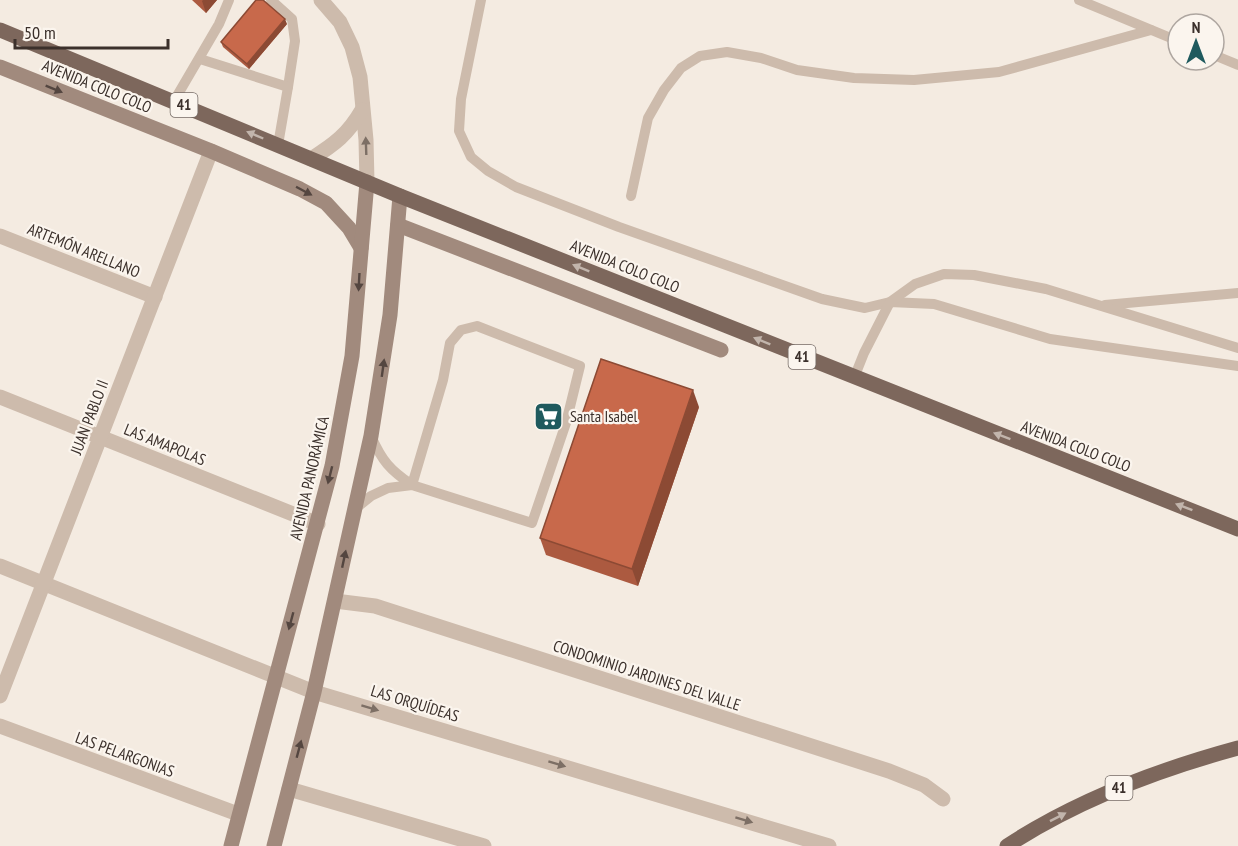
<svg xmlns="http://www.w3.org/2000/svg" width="1238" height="846" viewBox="0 0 1238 846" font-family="'PT Sans Narrow',sans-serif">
<rect width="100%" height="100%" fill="#f4ebe1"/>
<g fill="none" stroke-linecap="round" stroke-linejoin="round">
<!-- lane -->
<g stroke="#cdbbac" stroke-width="10">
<polyline points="271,0 292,19 295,41 288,87"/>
<polyline points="481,0 461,99 459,131 471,157 488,171 516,187 619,227 822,299 865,308 890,302 934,304 1050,339 1238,366"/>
<polyline points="1079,0 1178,41"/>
<polyline points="1214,55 1238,65"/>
<polyline points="200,59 288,87 278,145"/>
<polyline points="174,101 219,24 229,0"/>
<polyline points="631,196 648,118 664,90 681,68 700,56 727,52 761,58 797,70 854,78 914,80 999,72 1151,30"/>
<polyline points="1105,305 1238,293"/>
<polyline points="854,378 864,353 890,302 915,284 944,274 974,275 1046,289 1238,348"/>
<path d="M 355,509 L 371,496 L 388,488 L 412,485 L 532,523 L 566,423 L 580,366 L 477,326 L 461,330 L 450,343 L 443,380 L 412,485 C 390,470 382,461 371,436"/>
</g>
<!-- street -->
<g stroke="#cdbbac" stroke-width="15">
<polyline points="321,0 340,22 352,47 360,77 366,140 367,182"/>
<path d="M 311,159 C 335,144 348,134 362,110"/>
<polyline points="0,236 155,297"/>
<polyline points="0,397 318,524"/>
<polyline points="0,566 314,692 829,846"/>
<polyline points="335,601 375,606 889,771 924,785 943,799"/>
<polyline points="0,696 211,151"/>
<polyline points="0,726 238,814"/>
<polyline points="289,789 484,846"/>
</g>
<!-- secondary -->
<g stroke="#a18a7d" stroke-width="15">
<polyline points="0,67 211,151 300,189 326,203 349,228 361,248"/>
<polyline points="398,225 721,350"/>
<polyline points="231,846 332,466 352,356 367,182"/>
<polyline points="274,846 314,692 371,436 390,315 400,196"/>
</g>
<!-- primary -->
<g stroke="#7d675c" stroke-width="15">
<polyline points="0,30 400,196 1238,529"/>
<path d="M 1007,846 C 1077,800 1157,770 1238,748"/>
</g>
</g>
<!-- wall -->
<g fill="#ac5a40">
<polygon points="192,0 217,0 206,13"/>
<polygon points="287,24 249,69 223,47 221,42"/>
<polygon points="699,407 638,586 546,555 540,538"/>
</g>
<!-- shaded-wall -->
<g fill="#8c4a34">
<polygon points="203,0 217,0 206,13 202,1"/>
<polygon points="285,19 287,24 249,69 247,64"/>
<polygon points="693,390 699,407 638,586 632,569"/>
</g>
<!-- building -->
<g fill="#c8694b" stroke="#8c4a34" stroke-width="1.5">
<polygon points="256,0 263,0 285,19 247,64 221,42"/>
<polygon points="601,359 693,390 632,569 540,538"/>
</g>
<!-- one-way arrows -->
<defs><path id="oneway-solid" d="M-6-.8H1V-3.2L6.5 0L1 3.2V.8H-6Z" transform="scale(1.5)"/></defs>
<g fill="#544640">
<use href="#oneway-solid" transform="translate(54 89) rotate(22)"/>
<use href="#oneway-solid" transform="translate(304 191) rotate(28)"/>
<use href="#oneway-solid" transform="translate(359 282) rotate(93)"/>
<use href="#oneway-solid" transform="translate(383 368) rotate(-82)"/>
<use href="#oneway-solid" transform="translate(330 475) rotate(104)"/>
<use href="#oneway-solid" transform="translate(344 559) rotate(-78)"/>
<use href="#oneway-solid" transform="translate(291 621) rotate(105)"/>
<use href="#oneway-solid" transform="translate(299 749) rotate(-75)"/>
</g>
<g fill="#c2b5ac">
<use href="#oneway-solid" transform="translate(255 135) rotate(-157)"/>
<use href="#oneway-solid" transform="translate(581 268) rotate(-158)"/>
<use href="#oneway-solid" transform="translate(762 341) rotate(-158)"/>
<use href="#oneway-solid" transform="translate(1002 436) rotate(-159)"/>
<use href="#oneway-solid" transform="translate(1184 507) rotate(-159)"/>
<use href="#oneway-solid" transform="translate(1058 817) rotate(-27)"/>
</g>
<g fill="#7d6f65">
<use href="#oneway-solid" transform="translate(366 146) rotate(-92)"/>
<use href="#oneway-solid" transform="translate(370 708) rotate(17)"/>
<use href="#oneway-solid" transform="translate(557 764) rotate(17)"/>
<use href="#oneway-solid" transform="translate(744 820) rotate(17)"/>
</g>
<!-- icons -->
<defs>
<symbol id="supermarket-square" viewBox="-11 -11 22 22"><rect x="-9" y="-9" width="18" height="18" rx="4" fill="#1f5a5e" stroke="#fbf5ee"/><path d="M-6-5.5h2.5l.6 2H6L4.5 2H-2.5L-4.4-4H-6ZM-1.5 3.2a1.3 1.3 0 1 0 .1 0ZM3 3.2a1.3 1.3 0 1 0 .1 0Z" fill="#fff"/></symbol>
</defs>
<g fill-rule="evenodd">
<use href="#supermarket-square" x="532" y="400" width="33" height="33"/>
</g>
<g text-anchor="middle" stroke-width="4.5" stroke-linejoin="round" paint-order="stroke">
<!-- shield labels -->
<g fill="#fbf5ee" stroke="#756b66" stroke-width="1.5">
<rect x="170.5" y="93" width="27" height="24" rx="4.5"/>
<rect x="788.5" y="345" width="27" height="24" rx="4.5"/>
<rect x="1105.5" y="776" width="27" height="24" rx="4.5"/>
</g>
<g font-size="15" font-weight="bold" fill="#3b302b">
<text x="184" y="110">41</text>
<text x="802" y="362">41</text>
<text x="1119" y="793">41</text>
</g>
<!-- street labels -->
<g font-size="16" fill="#3b302b" stroke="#fbf5ee">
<text transform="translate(97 86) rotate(22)" y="6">AVENIDA COLO COLO</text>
<text transform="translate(84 250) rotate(22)" y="6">ARTEMÓN ARELLANO</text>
<text transform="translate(625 266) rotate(22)" y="6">AVENIDA COLO COLO</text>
<text transform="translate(89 417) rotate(-69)" y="6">JUAN PABLO II</text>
<text transform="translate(165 444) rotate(22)" y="6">LAS AMAPOLAS</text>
<text transform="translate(1076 446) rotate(21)" y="6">AVENIDA COLO COLO</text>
<text transform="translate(309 478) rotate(-77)" y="6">AVENIDA PANORÁMICA</text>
<text transform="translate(647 675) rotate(18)" y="6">CONDOMINIO JARDINES DEL VALLE</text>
<text transform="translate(415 703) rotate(17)" y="6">LAS ORQUÍDEAS</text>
<text transform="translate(125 754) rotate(20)" y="6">LAS PELARGONIAS</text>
</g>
<!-- poi labels -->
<g font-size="16" fill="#3b302b" stroke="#fbf5ee" text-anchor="start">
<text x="570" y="422">Santa Isabel</text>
</g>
</g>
<!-- north arrow -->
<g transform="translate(1196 42)"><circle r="28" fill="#fbf5ee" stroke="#aea6a0" stroke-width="1.5"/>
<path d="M0-4.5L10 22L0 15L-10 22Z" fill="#1f5a5e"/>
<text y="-9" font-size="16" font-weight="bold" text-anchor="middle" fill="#3b302b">N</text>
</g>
<!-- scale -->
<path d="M15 39v9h153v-9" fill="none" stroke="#3b302b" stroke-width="3"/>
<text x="24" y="39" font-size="18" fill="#3b302b" stroke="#fbf5ee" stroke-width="4.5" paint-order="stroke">50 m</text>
</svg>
